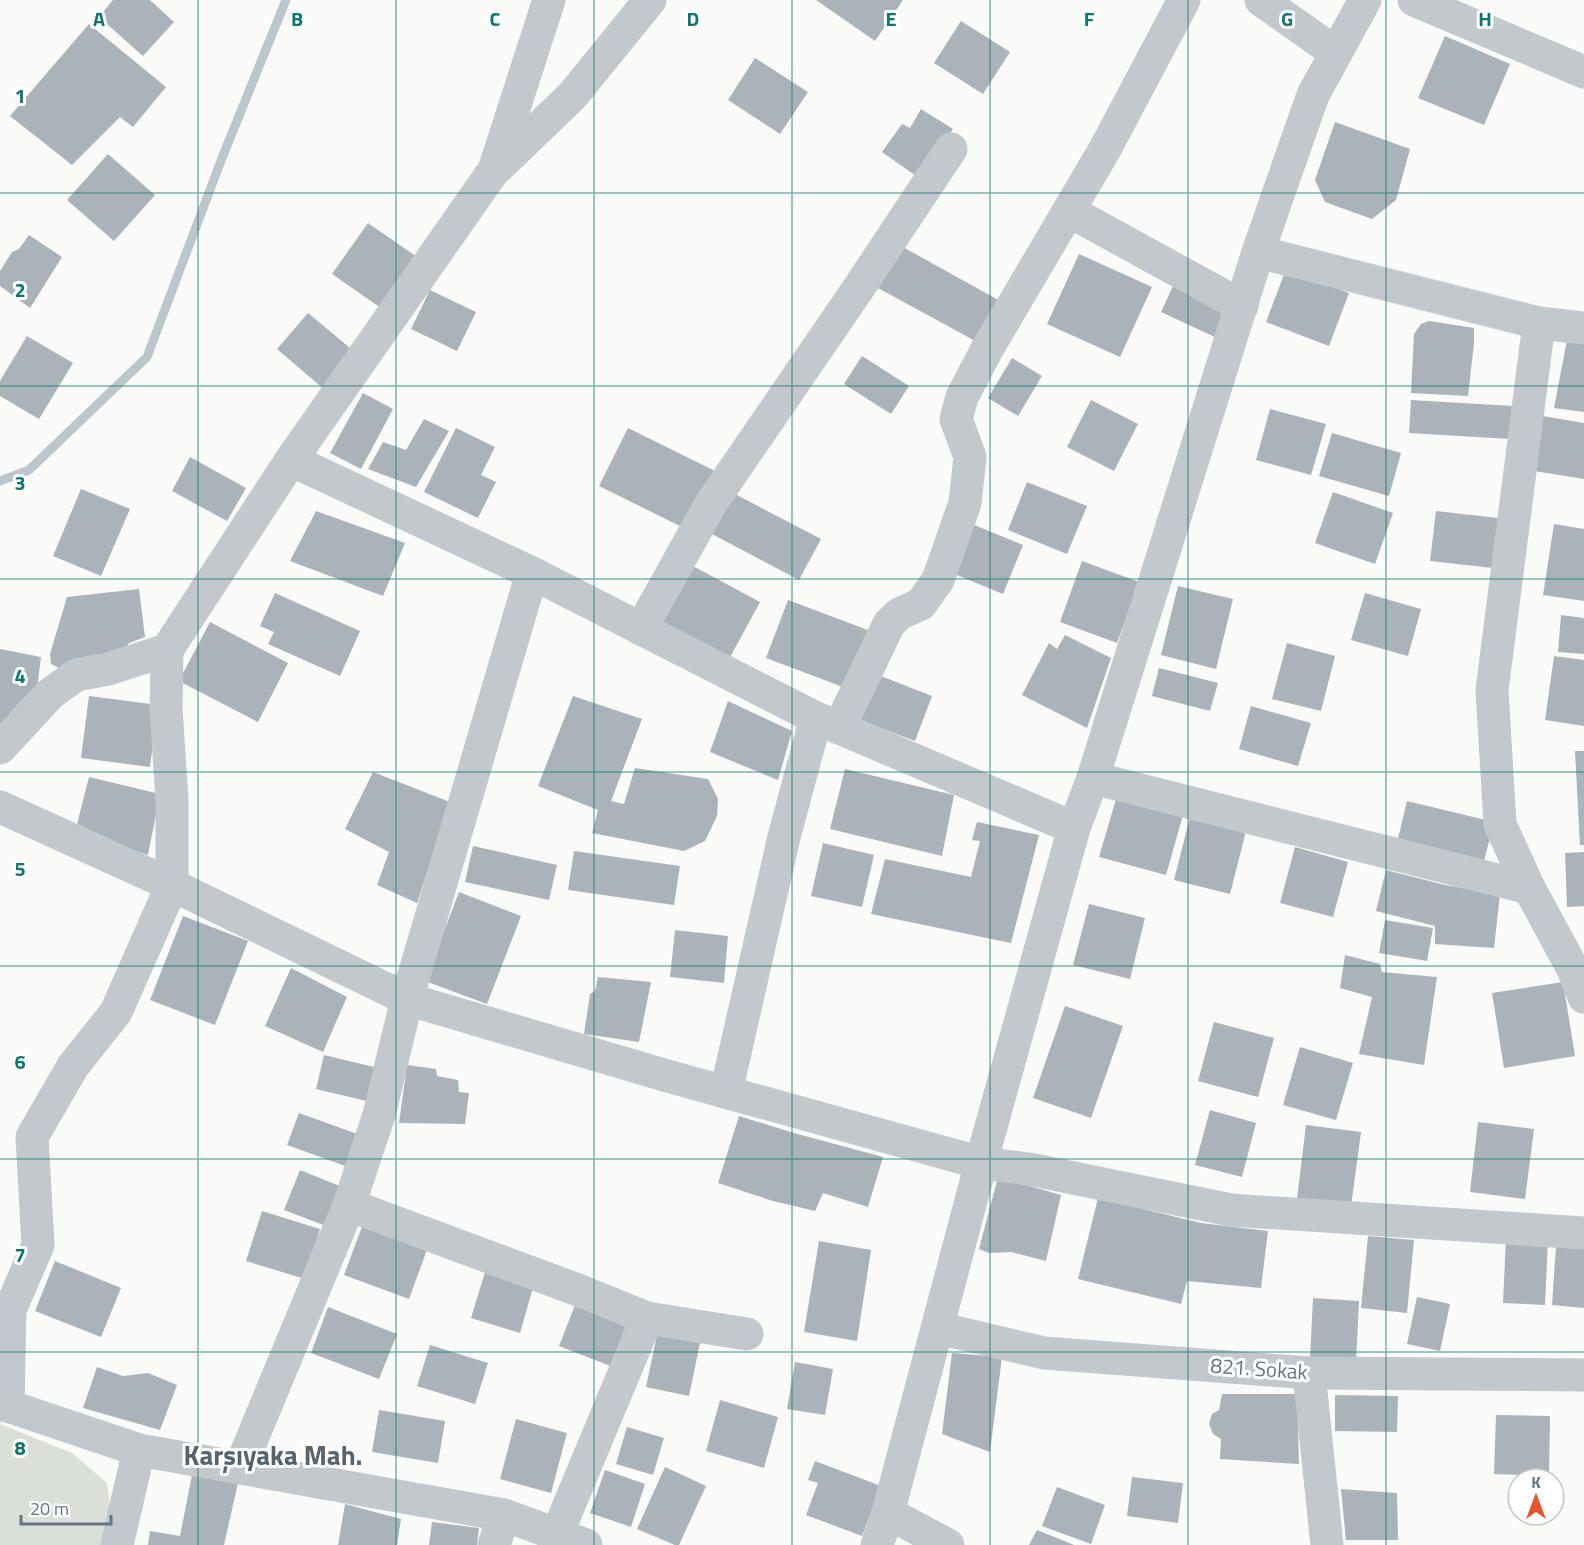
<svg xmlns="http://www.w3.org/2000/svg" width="1584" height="1545" viewBox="0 0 1584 1545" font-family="'Titillium Web',sans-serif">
<rect width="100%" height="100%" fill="#fafaf8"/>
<!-- green -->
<polygon fill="#dadfd7" points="0,1424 72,1453 107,1483 111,1515 104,1545 0,1545"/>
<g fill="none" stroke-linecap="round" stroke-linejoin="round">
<!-- stream -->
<polyline stroke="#bbc7cb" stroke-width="9" points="0,481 29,470 147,357 222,158 286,0"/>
</g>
<!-- building -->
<g fill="#aab3b9">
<polygon points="113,0 150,0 174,22 143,56 99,17"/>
<polygon points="816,0 903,0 875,41"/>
<polygon points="961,21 1010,52 983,94 934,63"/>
<polygon points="89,24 166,87 133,127 120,117 72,165 10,116"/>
<polygon points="1445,36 1510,64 1484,125 1418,98"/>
<polygon points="755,58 808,92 780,134 728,100"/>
<polygon points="921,109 953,129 919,178 882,152 902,124 910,128"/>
<polygon points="1335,122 1410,149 1396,200 1372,219 1325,202 1315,180"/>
<polygon points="108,154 155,195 114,241 67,200"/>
<polygon points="368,223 417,257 381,308 332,274"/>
<polygon points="29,235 62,257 30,308 0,286 0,271 12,252 19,249"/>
<polygon points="901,246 1002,302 979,343 878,288"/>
<polygon points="1079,254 1152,287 1120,357 1047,324"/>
<polygon points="1286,269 1349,293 1329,346 1266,322"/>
<polygon points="1174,284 1232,312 1219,339 1161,312"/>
<polygon points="430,290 476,312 457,351 411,329"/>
<polygon points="308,313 356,353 325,390 277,349"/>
<polygon points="1429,321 1474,328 1474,343 1468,396 1411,393 1414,334 1421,324"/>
<polygon points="27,336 73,363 39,419 0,396 0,381"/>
<polygon points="1567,340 1584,342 1584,412 1554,408"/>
<polygon points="862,356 909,386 891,414 844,384"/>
<polygon points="1012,358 1042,376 1018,416 988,398"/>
<polygon points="363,393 393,409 361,469 330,453"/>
<polygon points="1091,400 1138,424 1114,471 1067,447"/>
<polygon points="1411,400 1512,406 1510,439 1409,433"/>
<polygon points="1270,409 1326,424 1311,475 1256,460"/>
<polygon points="1543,416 1584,423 1584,479 1534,471"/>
<polygon points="424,419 449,431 416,487 368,469 383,442 406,450"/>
<polygon points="456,428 495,447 481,475 496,482 478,518 424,492"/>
<polygon points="628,428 715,471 686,529 599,486"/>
<polygon points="1332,433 1401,453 1389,496 1319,476"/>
<polygon points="190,457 246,488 227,521 172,491"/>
<polygon points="1027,482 1087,506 1067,554 1008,530"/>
<polygon points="81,489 130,509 101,576 53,556"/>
<polygon points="731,492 821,539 799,580 710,533"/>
<polygon points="1333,492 1393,513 1375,564 1315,543"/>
<polygon points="316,511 405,543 383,596 290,561"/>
<polygon points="1436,511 1498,518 1493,568 1430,561"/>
<polygon points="972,524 1023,545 1003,594 952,573"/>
<polygon points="1554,524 1584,529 1584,601 1543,595"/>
<polygon points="1082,561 1139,582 1117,643 1060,622"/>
<polygon points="691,565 760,602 729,659 661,621"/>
<polygon points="1178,586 1233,599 1216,669 1161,655"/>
<polygon points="139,589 145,637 129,643 124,650 59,668 51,664 50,654 67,597"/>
<polygon points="275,593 360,631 340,676 268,644 274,632 260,626"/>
<polygon points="1365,593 1421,609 1408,656 1351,640"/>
<polygon points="788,600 873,632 851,690 766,658"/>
<polygon points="1561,615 1584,618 1584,654 1558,652"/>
<polygon points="210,622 288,663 258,722 179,681"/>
<polygon points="1065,635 1111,658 1087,728 1022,695 1049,643 1057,649"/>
<polygon points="1287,643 1335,656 1321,711 1272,699"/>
<polygon points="0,649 41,657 36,697 20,702 0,725"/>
<polygon points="1554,656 1584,660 1584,726 1545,720"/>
<polygon points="1159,668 1218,683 1210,711 1152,696"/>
<polygon points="873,673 932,696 915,741 855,718"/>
<polygon points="89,696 158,705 150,767 81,758"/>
<polygon points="573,696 642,719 611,801 624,804 635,768 708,779 718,799 717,816 705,841 684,851 592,833 598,810 538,786"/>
<polygon points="728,701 792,731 778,780 710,752"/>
<polygon points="1251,706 1311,723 1298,766 1239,749"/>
<polygon points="1575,751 1584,751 1584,845 1580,845"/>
<polygon points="845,769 954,795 942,856 830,829"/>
<polygon points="373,772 450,802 417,903 377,885 389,852 345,829"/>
<polygon points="89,777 160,794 148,855 75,832"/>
<polygon points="1117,796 1183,815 1166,875 1099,857"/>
<polygon points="1407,801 1494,822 1483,865 1397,843"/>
<polygon points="1190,817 1246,831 1230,894 1174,880"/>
<polygon points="977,822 1039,835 1011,943 871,914 885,859 971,877 980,841 972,840"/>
<polygon points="823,843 874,855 862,907 811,896"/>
<polygon points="473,846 557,865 549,900 465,882"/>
<polygon points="1295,847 1348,862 1333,917 1280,903"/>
<polygon points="574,851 680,866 674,905 568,890"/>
<polygon points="1584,852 1584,906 1567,907 1565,853"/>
<polygon points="1386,870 1445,885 1500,894 1494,948 1435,944 1435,926 1376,911"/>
<polygon points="459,892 521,916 487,1004 425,981"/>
<polygon points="1089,904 1145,918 1130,979 1073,965"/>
<polygon points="183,916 248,941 215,1025 150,1000"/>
<polygon points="1385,920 1433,928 1427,961 1379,953"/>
<polygon points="675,930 728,936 724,983 670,977"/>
<polygon points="1345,955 1380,964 1382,972 1437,977 1424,1065 1359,1054 1372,997 1340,988"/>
<polygon points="291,968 347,997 323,1052 265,1026"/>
<polygon points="598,977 651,982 639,1042 584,1034 590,994 595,991"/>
<polygon points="1563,982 1575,1056 1504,1068 1492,993"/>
<polygon points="1065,1006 1123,1026 1091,1118 1033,1098"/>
<polygon points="1214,1022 1274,1038 1258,1097 1198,1081"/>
<polygon points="1300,1047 1353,1063 1336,1120 1283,1105"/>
<polygon points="324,1055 378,1068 371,1102 316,1089"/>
<polygon points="407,1065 436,1069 437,1076 458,1080 459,1092 469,1093 465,1124 399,1123"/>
<polygon points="1210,1110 1256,1123 1242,1177 1195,1165"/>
<polygon points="299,1113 363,1136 351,1168 287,1145"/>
<polygon points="739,1116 794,1133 883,1157 868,1207 823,1193 815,1211 773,1201 718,1183"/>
<polygon points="1478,1122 1534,1129 1525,1199 1470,1192"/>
<polygon points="1306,1125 1361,1132 1351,1206 1297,1199"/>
<polygon points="300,1170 342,1187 326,1226 284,1210"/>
<polygon points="998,1177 1061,1195 1046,1261 1011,1252 989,1253 979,1249"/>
<polygon points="1098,1198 1201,1223 1268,1231 1261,1288 1187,1281 1181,1304 1078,1279"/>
<polygon points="262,1211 320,1229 305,1279 246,1261"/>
<polygon points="363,1224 428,1247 409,1299 344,1275"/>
<polygon points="1368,1236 1414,1240 1407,1313 1361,1308"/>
<polygon points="1506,1238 1548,1240 1545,1305 1503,1303"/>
<polygon points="819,1241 871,1250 857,1341 804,1332"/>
<polygon points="1556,1246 1584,1249 1584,1308 1552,1305"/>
<polygon points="55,1261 121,1288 101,1337 35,1311"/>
<polygon points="486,1269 534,1284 520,1333 471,1318"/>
<polygon points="1417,1297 1450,1304 1440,1351 1407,1344"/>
<polygon points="1313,1298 1359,1301 1356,1362 1310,1359"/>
<polygon points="577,1300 631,1321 613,1367 559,1346"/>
<polygon points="328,1307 397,1334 379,1379 311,1353"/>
<polygon points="657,1335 700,1343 689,1396 646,1387"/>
<polygon points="430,1345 488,1363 475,1404 417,1386"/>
<polygon points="952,1353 1002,1357 990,1452 942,1434"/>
<polygon points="795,1362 833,1369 825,1415 787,1409"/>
<polygon points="97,1367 123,1376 148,1373 177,1385 160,1430 83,1408"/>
<polygon points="1222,1394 1297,1394 1299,1464 1220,1459 1221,1439 1213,1434 1209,1424 1212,1414 1219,1410"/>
<polygon points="1335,1395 1398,1396 1397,1432 1335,1431"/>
<polygon points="720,1400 778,1417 764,1468 706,1451"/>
<polygon points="379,1410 445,1421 438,1463 372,1452"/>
<polygon points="1496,1415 1550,1416 1549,1476 1494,1474"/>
<polygon points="516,1419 567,1433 551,1493 500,1479"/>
<polygon points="627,1427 664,1438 653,1475 616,1464"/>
<polygon points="815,1461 881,1486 862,1536 806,1515 818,1483 808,1480"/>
<polygon points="665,1467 706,1486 679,1545 675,1545 637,1529"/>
<polygon points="605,1470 645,1484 631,1527 590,1513"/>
<polygon points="192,1475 238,1483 224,1545 148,1545 150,1531 180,1536"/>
<polygon points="1132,1477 1183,1483 1178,1523 1127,1516"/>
<polygon points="1057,1487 1105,1505 1091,1544 1042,1526"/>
<polygon points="1341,1489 1397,1493 1398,1540 1346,1540"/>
<polygon points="345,1504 401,1519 397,1545 338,1545"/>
<polygon points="432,1522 479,1528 477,1545 429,1545"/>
<polygon points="1037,1530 1074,1545 1029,1545"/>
</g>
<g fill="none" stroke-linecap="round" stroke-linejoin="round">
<!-- minor -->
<g stroke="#c3c8cc" stroke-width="33">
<polyline points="1261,0 1336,53"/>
<polyline points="1414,0 1584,72"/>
<polyline points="498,167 572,96 650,0"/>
<polyline points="1069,211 1242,306"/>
<polyline points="1258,252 1539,323 1584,328"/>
<polyline points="1539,323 1492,690 1500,824 1529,888 1573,969 1584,997"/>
<polyline points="291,460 532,573 816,718 1074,828"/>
<polyline points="641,629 710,505 860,286 951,149"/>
<polyline points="839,728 889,624 899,614 921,604 938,580 965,503 970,457 956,419 962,397 986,351 1105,149 1184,0"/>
<polyline points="0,748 50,694 76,675 108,669 167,650 291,460 494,170 549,0"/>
<polyline points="1093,778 1529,888"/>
<polyline points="0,807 172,885 407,999 664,1075 981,1163 1029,1169 1231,1210 1584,1233"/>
<polyline points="726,1092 784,837 816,718"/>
<polyline points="349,1205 578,1290 647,1318 747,1334"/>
<polyline points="938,1328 1044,1353 1309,1373 1584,1375"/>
<polyline points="1309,1373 1327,1545"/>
<polyline points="0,1405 8,1406 139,1450 504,1515 586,1545"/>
<polyline points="8,1406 10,1310 38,1245 32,1137 73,1066 116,1012 172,885 172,800 166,708 167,650"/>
<polyline points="240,1468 349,1205 379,1115 407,999 532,573"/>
<polyline points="888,1513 948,1545"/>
<polyline points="557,1534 647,1318"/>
<polyline points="117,1545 139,1450"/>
<polyline points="494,1545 504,1515"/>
<polyline points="877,1545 888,1513 981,1163 1074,828 1093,778 1258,252 1313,95 1365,0"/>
</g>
</g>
<!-- grid -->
<path fill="none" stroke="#0f766e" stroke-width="1.5" stroke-opacity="0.55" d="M 198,0 L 198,1545M 396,0 L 396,1545M 594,0 L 594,1545M 792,0 L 792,1545M 990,0 L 990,1545M 1188,0 L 1188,1545M 1386,0 L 1386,1545M 0,193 L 1584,193M 0,386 L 1584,386M 0,579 L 1584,579M 0,772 L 1584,772M 0,966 L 1584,966M 0,1159 L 1584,1159M 0,1352 L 1584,1352"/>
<g text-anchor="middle" stroke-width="6" stroke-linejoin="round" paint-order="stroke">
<!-- street labels -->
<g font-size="21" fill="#657683" stroke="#fff">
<text transform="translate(1259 1369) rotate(4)" y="7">821. Sokak</text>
</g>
<!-- district labels -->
<g font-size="27" font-weight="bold" fill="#57646e" stroke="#fff">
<text x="273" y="1465">Karşıyaka Mah.</text>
</g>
</g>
<g font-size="20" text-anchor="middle" font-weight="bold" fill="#0f766e" stroke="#fff" stroke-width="6" stroke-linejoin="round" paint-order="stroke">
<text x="99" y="26">A</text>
<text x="297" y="26">B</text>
<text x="495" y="26">C</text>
<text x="693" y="26">D</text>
<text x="891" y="26">E</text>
<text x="1089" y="26">F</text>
<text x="1287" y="26">G</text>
<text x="1485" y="26">H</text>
<text x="20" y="103">1</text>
<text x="20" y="297">2</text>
<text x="20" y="490">3</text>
<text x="20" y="683">4</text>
<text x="20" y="876">5</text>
<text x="20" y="1069">6</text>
<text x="20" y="1262">7</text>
<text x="20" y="1455">8</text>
</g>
<!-- north arrow -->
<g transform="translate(1536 1497)"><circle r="28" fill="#ffffff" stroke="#c1c8cd" stroke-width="1.5"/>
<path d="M0-4.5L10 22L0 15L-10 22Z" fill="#e4572e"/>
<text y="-9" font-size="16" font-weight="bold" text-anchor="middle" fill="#657683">K</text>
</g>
<!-- scale -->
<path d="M21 1515v9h90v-9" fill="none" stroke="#657683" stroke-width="3"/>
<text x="30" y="1515" font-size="18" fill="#657683" stroke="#ffffff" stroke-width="4.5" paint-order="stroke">20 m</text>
</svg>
